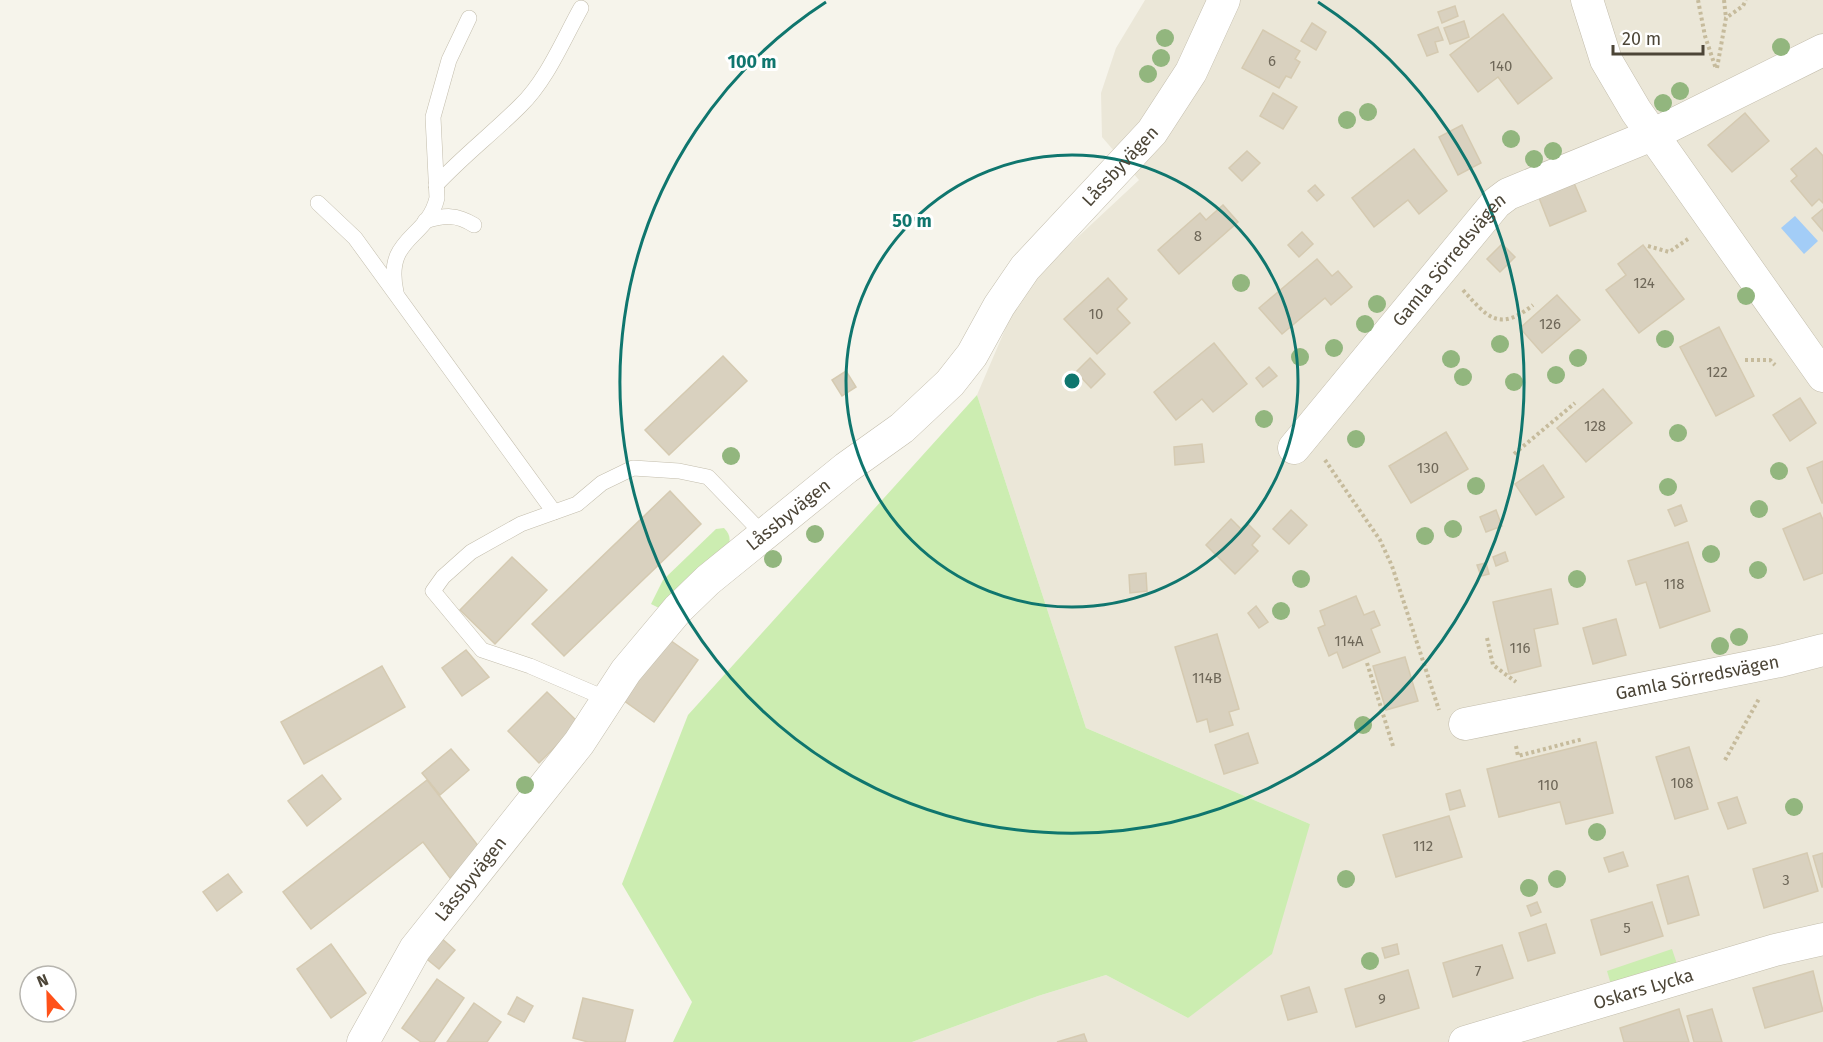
<svg xmlns="http://www.w3.org/2000/svg" width="1823" height="1042" viewBox="0 0 1823 1042" font-family="'Fira Sans',sans-serif">
<rect width="100%" height="100%" fill="#f6f4eb"/>
<!-- residential -->
<polygon fill="#ebe7d8" points="1145,0 1823,0 1823,1042 912,1042 1038,996 1106,975 1188,1018 1310,824 1086,728 977,395 1010,318 1036,276 1139,180 1102,137 1101,93 1116,48"/>
<!-- green -->
<g fill="#ccedb1">
<polygon points="977,395 1086,728 1310,824 1272,954 1188,1018 1106,975 1038,996 912,1042 673,1042 692,1002 622,884 688,715"/>
<path d="M 724,528 C 732,536 730,542 727,551 L 661,609 L 651,604 L 663,580 L 716,529 Z"/>
<polygon points="1672,949 1678,967 1612,988 1607,971"/>
</g>
<!-- water -->
<polygon fill="#a3cdf7" points="1795,216 1818,241 1804,254 1781,228"/>
<!-- building -->
<g fill="#d9d1bf" stroke="#d5cab1" stroke-width="1.5">
<polygon points="1455,6 1458,16 1442,23 1438,12"/>
<polygon points="1503,14 1552,78 1518,104 1498,77 1478,92 1450,55"/>
<polygon points="1464,21 1469,37 1450,44 1444,28"/>
<polygon points="1312,23 1326,32 1316,50 1301,41"/>
<polygon points="1438,27 1443,40 1435,42 1438,52 1427,56 1418,35"/>
<polygon points="1263,30 1300,51 1295,59 1300,62 1291,78 1286,76 1279,88 1242,68"/>
<polygon points="1273,93 1297,107 1283,129 1260,116"/>
<polygon points="1745,113 1769,141 1732,172 1708,145"/>
<polygon points="1462,125 1481,163 1458,175 1439,137"/>
<polygon points="1816,148 1823,156 1823,203 1819,199 1812,206 1791,181 1797,176 1791,169"/>
<polygon points="1414,149 1447,191 1419,214 1408,200 1374,227 1352,198"/>
<polygon points="1247,151 1260,163 1242,181 1229,168"/>
<polygon points="1574,183 1586,211 1550,226 1539,198"/>
<polygon points="1315,185 1324,195 1317,201 1308,191"/>
<polygon points="1223,205 1238,222 1179,274 1158,250 1200,213 1206,220"/>
<polygon points="1823,209 1823,231 1812,218"/>
<polygon points="1302,232 1313,244 1299,257 1288,245"/>
<polygon points="1502,244 1515,257 1500,272 1487,259"/>
<polygon points="1643,245 1684,299 1639,333 1606,290 1626,275 1618,264"/>
<polygon points="1317,259 1332,276 1338,271 1352,287 1331,305 1325,298 1282,334 1259,308"/>
<polygon points="1108,278 1127,299 1117,309 1130,323 1097,354 1064,319"/>
<polygon points="1557,295 1580,320 1542,353 1520,328"/>
<polygon points="1719,327 1754,396 1716,416 1680,347"/>
<polygon points="1214,343 1247,384 1213,412 1202,399 1176,420 1154,392"/>
<polygon points="723,356 747,381 669,455 645,430"/>
<polygon points="1090,358 1105,374 1091,388 1076,372"/>
<polygon points="1269,367 1277,376 1263,387 1256,378"/>
<polygon points="846,371 856,387 842,396 832,380"/>
<polygon points="1603,389 1632,423 1586,462 1557,428"/>
<polygon points="1800,398 1816,423 1790,441 1773,415"/>
<polygon points="1446,432 1468,469 1411,503 1389,466"/>
<polygon points="1202,444 1204,462 1175,465 1174,447"/>
<polygon points="1823,461 1823,503 1822,503 1807,468"/>
<polygon points="1543,465 1564,497 1536,515 1515,484"/>
<polygon points="670,491 701,524 564,656 532,624"/>
<polygon points="1681,505 1687,521 1675,526 1668,510"/>
<polygon points="1291,510 1307,525 1289,544 1273,529"/>
<polygon points="1496,510 1502,526 1486,532 1480,517"/>
<polygon points="1820,513 1823,520 1823,573 1804,580 1783,529"/>
<polygon points="1231,519 1241,529 1247,523 1260,536 1252,545 1258,551 1235,574 1206,545"/>
<polygon points="1688,542 1710,611 1660,628 1646,582 1636,585 1628,561"/>
<polygon points="1505,552 1508,561 1496,566 1493,557"/>
<polygon points="512,557 547,590 495,644 460,610"/>
<polygon points="1486,563 1489,574 1481,576 1477,565"/>
<polygon points="1146,573 1147,591 1130,593 1129,575"/>
<polygon points="1551,589 1558,624 1534,629 1541,666 1509,674 1493,602"/>
<polygon points="1356,596 1364,615 1374,611 1380,625 1371,629 1380,652 1343,668 1337,652 1329,656 1318,628 1325,625 1320,611"/>
<polygon points="1256,606 1268,622 1259,628 1248,613"/>
<polygon points="1616,619 1626,655 1593,664 1583,628"/>
<polygon points="1217,634 1239,709 1229,712 1233,725 1210,732 1207,719 1197,722 1175,647"/>
<polygon points="667,638 698,660 654,722 623,700"/>
<polygon points="466,650 489,677 462,696 442,668"/>
<polygon points="1405,657 1418,701 1386,710 1373,666"/>
<polygon points="382,666 405,707 304,764 281,722"/>
<polygon points="547,692 579,723 539,763 508,731"/>
<polygon points="1248,733 1258,763 1224,774 1215,745"/>
<polygon points="1596,742 1613,813 1566,824 1560,802 1499,817 1487,769"/>
<polygon points="1689,747 1708,809 1675,819 1656,757"/>
<polygon points="451,749 469,770 440,795 422,773"/>
<polygon points="322,775 341,799 307,826 288,801"/>
<polygon points="427,780 483,852 450,878 423,842 311,929 283,892"/>
<polygon points="1460,790 1465,806 1450,810 1446,794"/>
<polygon points="1737,797 1746,823 1728,829 1718,803"/>
<polygon points="1449,816 1462,857 1396,877 1383,835"/>
<polygon points="1623,852 1628,866 1609,872 1604,858"/>
<polygon points="1807,853 1818,891 1764,908 1753,869"/>
<polygon points="1823,853 1823,887 1822,887 1813,856"/>
<polygon points="228,874 242,892 217,911 203,892"/>
<polygon points="1688,876 1699,915 1668,924 1657,885"/>
<polygon points="1537,902 1541,912 1531,916 1527,906"/>
<polygon points="1652,902 1663,936 1601,955 1591,920"/>
<polygon points="1546,924 1555,953 1528,961 1519,933"/>
<polygon points="440,937 455,950 439,969 423,956"/>
<polygon points="331,944 366,993 331,1018 297,969"/>
<polygon points="1397,944 1399,954 1385,958 1382,948"/>
<polygon points="1502,945 1513,978 1453,997 1443,963"/>
<polygon points="1408,970 1419,1008 1356,1027 1345,989"/>
<polygon points="1813,971 1823,1011 1765,1028 1753,988"/>
<polygon points="437,979 464,998 434,1042 421,1042 402,1028"/>
<polygon points="1309,987 1317,1012 1288,1020 1281,996"/>
<polygon points="517,997 533,1006 524,1022 508,1014"/>
<polygon points="583,998 633,1010 625,1042 588,1042 573,1038"/>
<polygon points="474,1003 501,1022 487,1042 447,1042"/>
<polygon points="1679,1009 1689,1042 1624,1042 1620,1028"/>
<polygon points="1712,1009 1722,1042 1694,1042 1687,1016"/>
<polygon points="1084,1034 1087,1042 1057,1042"/>
</g>
<g fill="none" stroke-linecap="round" stroke-linejoin="round">
<defs>
<g id="service">
<path d="M 436,185 C 463,156 493,133 520,106 C 547,80 563,40 581,8"/>
<polyline points="318,203 355,238 554,512"/>
<path d="M 425,221 C 445,215 456,214 474,225"/>
<path d="M 396,292 C 384,236 427,240 437,198 L 433,117 L 449,60 L 469,18"/>
<polyline points="607,699 530,666 482,650 433,591 443,577 471,552 521,524 577,504 602,483 633,468 679,471 708,477 763,534"/>
</g>
<g id="minor">
<polyline points="1587,0 1606,60 1636,111 1823,376"/>
<path id="s1" d="M 1294,448 L 1496,203 L 1508,194 L 1652,135 L 1823,50"/>
<path id="s2" d="M 1465,724 L 1780,661 L 1823,650"/>
<path id="s3" d="M 363,1042 L 415,949 L 579,743 L 626,671 L 678,609 L 708,580 L 846,468 L 902,428 L 950,383 L 972,355 L 999,306 L 1025,268 L 1152,132 L 1191,72 L 1224,0"/>
<path id="s4" d="M 1465,1042 L 1775,950 L 1823,939"/>
</g>
</defs>
<!-- service casing -->
<use href="#service" stroke="#c3bdac" stroke-width="16"/>
<!-- minor casing -->
<use href="#minor" stroke="#c3bdac" stroke-width="33"/>
<!-- path -->
<g stroke="#c6bb9c" stroke-width="4" stroke-dasharray="3 3" stroke-linecap="butt">
<polyline points="1698,0 1705,36 1716,69"/>
<polyline points="1724,0 1726,18"/>
<polyline points="1717,68 1726,18 1743,6 1746,0"/>
<polyline points="1648,246 1669,252 1688,239"/>
<path d="M 1463,290 C 1488,318 1499,332 1533,305"/>
<polyline points="1745,360 1770,360 1775,365"/>
<polyline points="1514,454 1575,403"/>
<polyline points="1325,460 1380,540 1392,566 1439,710"/>
<polyline points="1487,638 1493,665 1516,682"/>
<polyline points="1367,663 1393,746"/>
<polyline points="1516,746 1518,756 1583,739"/>
<polyline points="1725,760 1760,697"/>
</g>
<!-- service -->
<use href="#service" stroke="#fff" stroke-width="15"/>
<!-- minor -->
<use href="#minor" stroke="#fff" stroke-width="32"/>
</g>
<!-- trees -->
<g fill="#92b67e">
<circle cx="1165" cy="38" r="9"/>
<circle cx="1781" cy="47" r="9"/>
<circle cx="1161" cy="58" r="9"/>
<circle cx="1148" cy="74" r="9"/>
<circle cx="1680" cy="91" r="9"/>
<circle cx="1663" cy="103" r="9"/>
<circle cx="1368" cy="112" r="9"/>
<circle cx="1347" cy="120" r="9"/>
<circle cx="1511" cy="139" r="9"/>
<circle cx="1553" cy="151" r="9"/>
<circle cx="1534" cy="159" r="9"/>
<circle cx="1241" cy="283" r="9"/>
<circle cx="1746" cy="296" r="9"/>
<circle cx="1377" cy="304" r="9"/>
<circle cx="1365" cy="324" r="9"/>
<circle cx="1665" cy="339" r="9"/>
<circle cx="1500" cy="344" r="9"/>
<circle cx="1334" cy="348" r="9"/>
<circle cx="1300" cy="357" r="9"/>
<circle cx="1578" cy="358" r="9"/>
<circle cx="1451" cy="359" r="9"/>
<circle cx="1556" cy="375" r="9"/>
<circle cx="1463" cy="377" r="9"/>
<circle cx="1514" cy="382" r="9"/>
<circle cx="1264" cy="419" r="9"/>
<circle cx="1678" cy="433" r="9"/>
<circle cx="1356" cy="439" r="9"/>
<circle cx="731" cy="456" r="9"/>
<circle cx="1779" cy="471" r="9"/>
<circle cx="1476" cy="486" r="9"/>
<circle cx="1668" cy="487" r="9"/>
<circle cx="1759" cy="509" r="9"/>
<circle cx="1453" cy="529" r="9"/>
<circle cx="815" cy="534" r="9"/>
<circle cx="1425" cy="536" r="9"/>
<circle cx="1711" cy="554" r="9"/>
<circle cx="773" cy="559" r="9"/>
<circle cx="1758" cy="570" r="9"/>
<circle cx="1301" cy="579" r="9"/>
<circle cx="1577" cy="579" r="9"/>
<circle cx="1281" cy="611" r="9"/>
<circle cx="1739" cy="637" r="9"/>
<circle cx="1720" cy="646" r="9"/>
<circle cx="1363" cy="725" r="9"/>
<circle cx="525" cy="785" r="9"/>
<circle cx="1794" cy="807" r="9"/>
<circle cx="1597" cy="832" r="9"/>
<circle cx="1346" cy="879" r="9"/>
<circle cx="1557" cy="879" r="9"/>
<circle cx="1529" cy="888" r="9"/>
<circle cx="1370" cy="961" r="9"/>
</g>
<!-- distance rings -->
<g fill="none" stroke="#0f766e" stroke-width="3">
<circle cx="1072" cy="381" r="226"/>
<path d="M1318 2A452 452 0 1 1 826 2"/>
</g>
<g text-anchor="middle" stroke-width="6" stroke-linejoin="round" paint-order="stroke">
<!-- number labels -->
<g font-size="15" fill="#6f6859">
<text x="1272" y="66">6</text>
<text x="1501" y="71">140</text>
<text x="1198" y="241">8</text>
<text x="1644" y="288">124</text>
<text x="1096" y="319">10</text>
<text x="1550" y="329">126</text>
<text x="1717" y="377">122</text>
<text x="1595" y="431">128</text>
<text x="1428" y="473">130</text>
<text x="1674" y="589">118</text>
<text x="1349" y="646">114A</text>
<text x="1520" y="653">116</text>
<text x="1207" y="683">114B</text>
<text x="1682" y="788">108</text>
<text x="1548" y="790">110</text>
<text x="1423" y="851">112</text>
<text x="1786" y="885">3</text>
<text x="1627" y="933">5</text>
<text x="1478" y="976">7</text>
<text x="1382" y="1004">9</text>
</g>
<!-- street labels -->
<g font-size="18" fill="#4c4537" stroke="#fff">
<text dy="6" stroke="none"><textPath href="#s3" startOffset="1168">Låssbyvägen</textPath></text>
<text dy="6" stroke="none"><textPath href="#s1" startOffset="244">Gamla Sörredsvägen</textPath></text>
<text dy="6" stroke="none"><textPath href="#s3" startOffset="682">Låssbyvägen</textPath></text>
<text dy="6" stroke="none"><textPath href="#s2" startOffset="237">Gamla Sörredsvägen</textPath></text>
<text dy="6" stroke="none"><textPath href="#s3" startOffset="196">Låssbyvägen</textPath></text>
<text dy="6" stroke="none"><textPath href="#s4" startOffset="186">Oskars Lycka</textPath></text>
</g>
</g>
<circle cx="1072" cy="381" r="9" fill="#0f766e" stroke="#fff" stroke-width="3"/>
<g font-size="18" text-anchor="middle" font-weight="bold" fill="#0f766e" stroke="#fff" stroke-width="6" stroke-linejoin="round" paint-order="stroke">
<text x="752" y="68">100 m</text>
<text x="912" y="227">50 m</text>
</g>
<!-- north arrow -->
<g transform="translate(48 994) rotate(338)"><circle r="28" fill="#ffffff" stroke="#b7b5af" stroke-width="1.5"/>
<path d="M0-4.5L10 22L0 15L-10 22Z" fill="#ff5119"/>
<text y="-9" font-size="16" font-weight="bold" text-anchor="middle" fill="#4c4537">N</text>
</g>
<!-- scale -->
<path d="M1613 45v9h90v-9" fill="none" stroke="#4c4537" stroke-width="3"/>
<text x="1622" y="45" font-size="18" fill="#4c4537" stroke="#ffffff" stroke-width="4.5" paint-order="stroke">20 m</text>
</svg>
